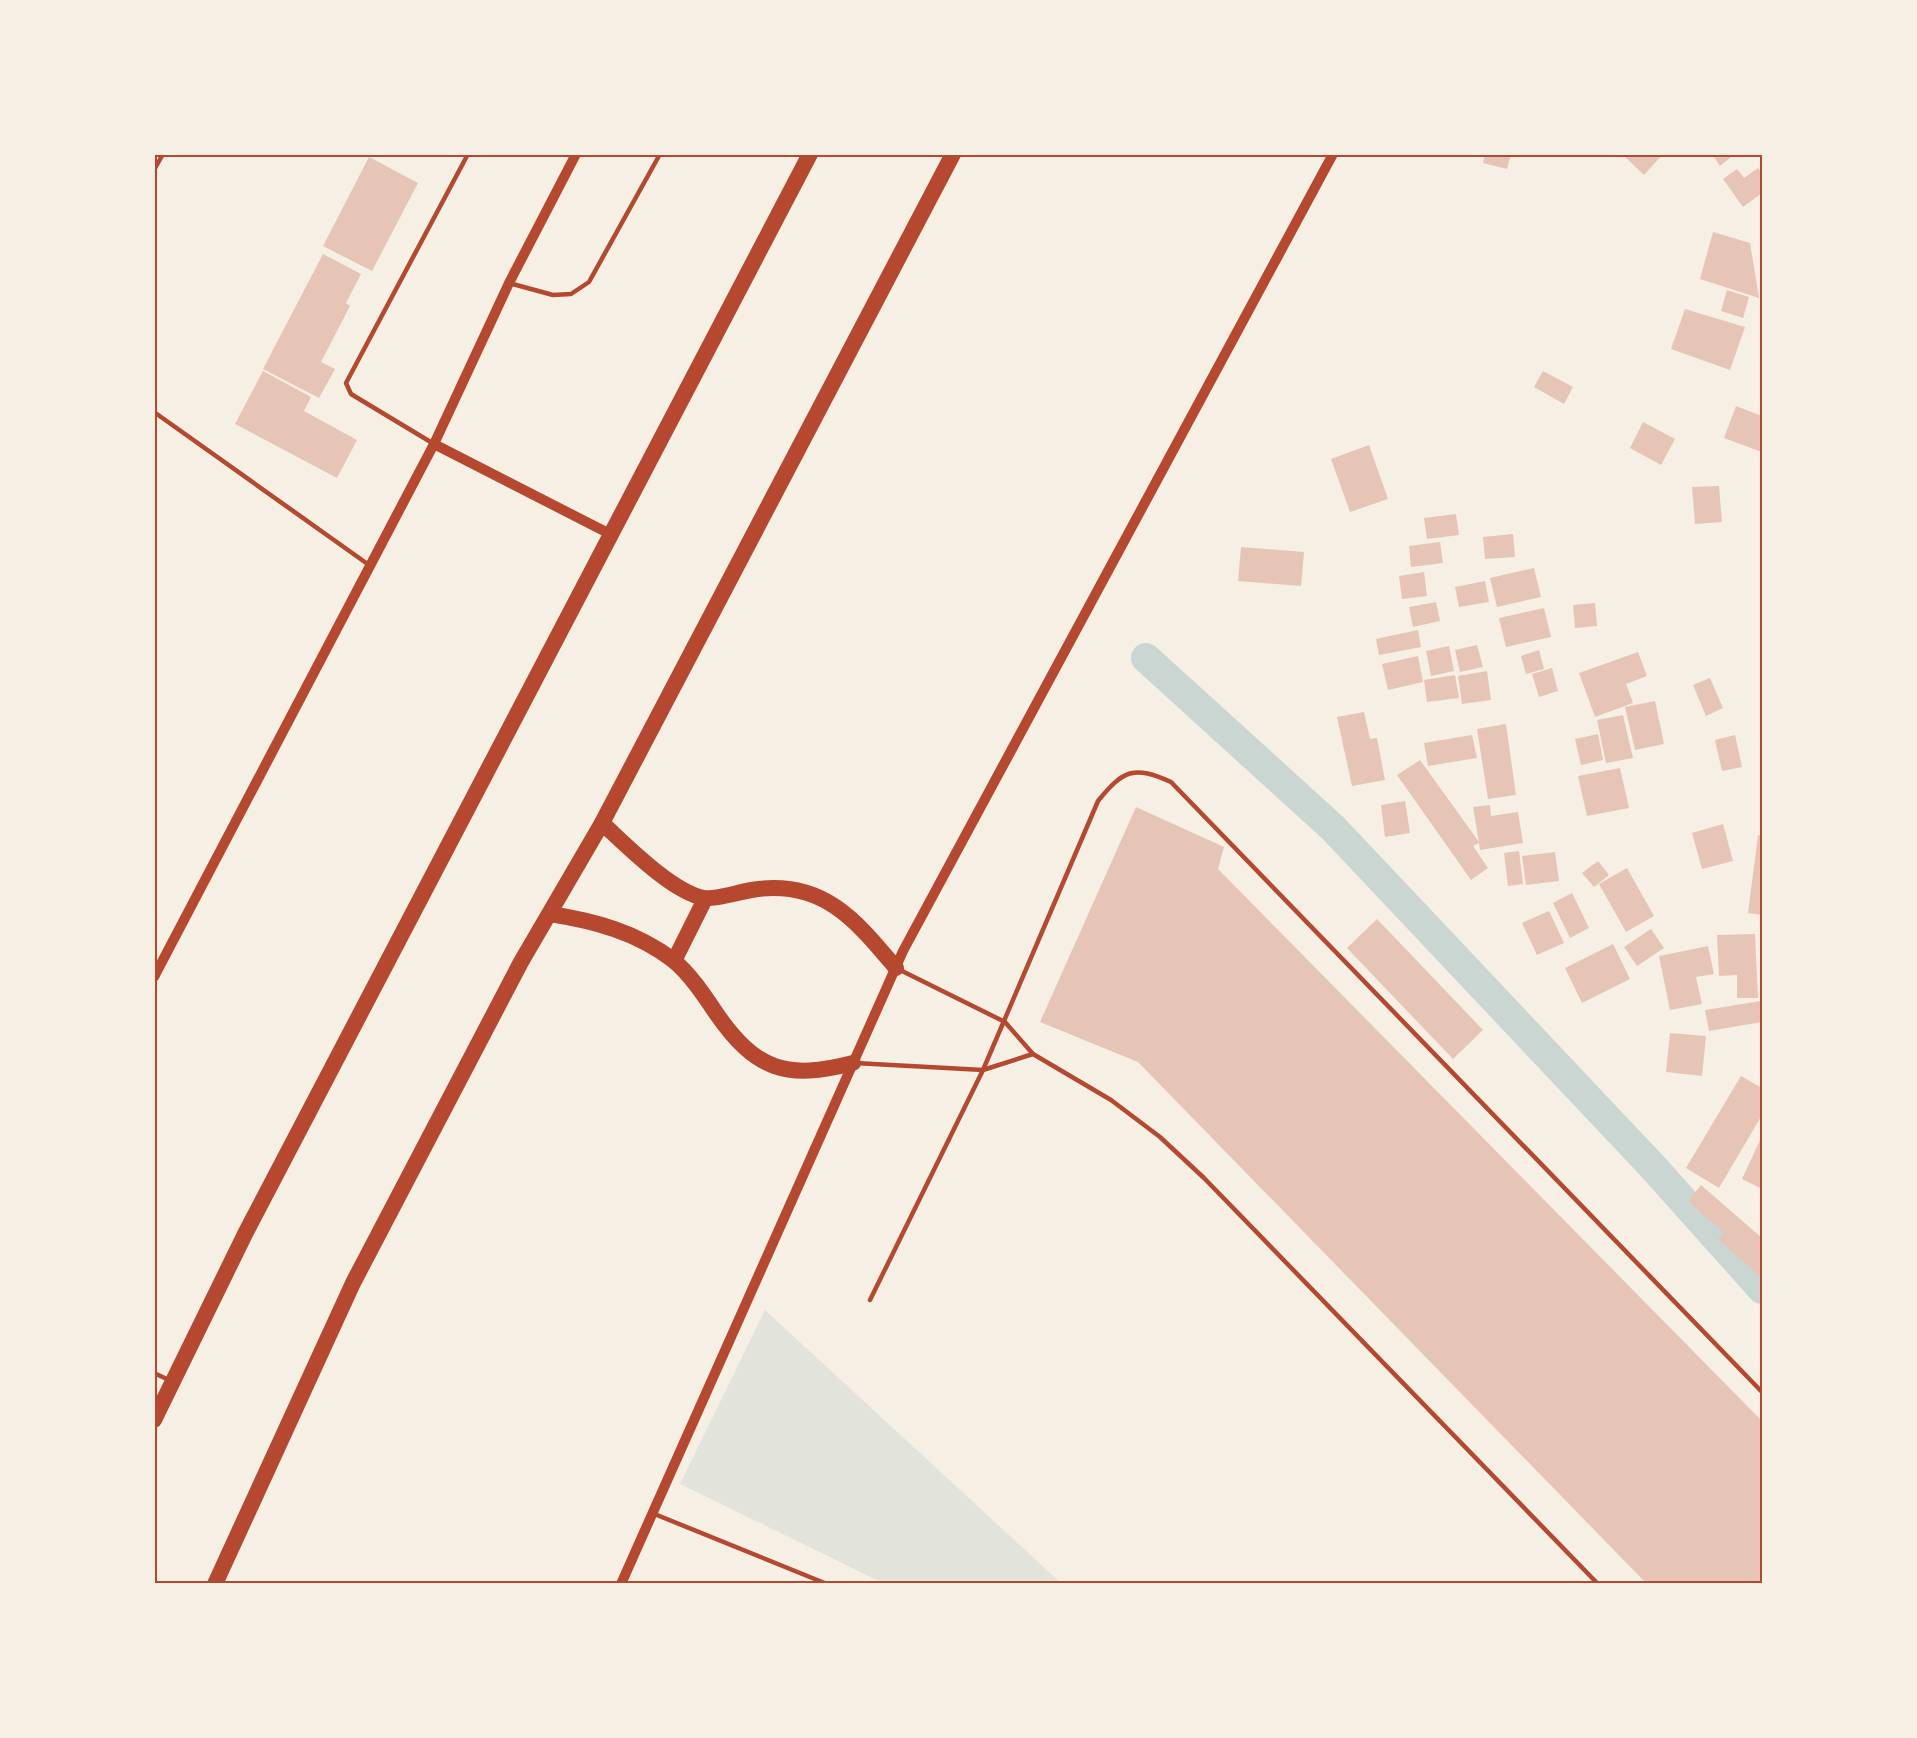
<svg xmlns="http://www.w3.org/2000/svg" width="1917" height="1738" viewBox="0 0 1917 1738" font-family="'Open Sans',sans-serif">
<rect width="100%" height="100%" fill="#f6efe4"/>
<!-- green -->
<polygon fill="#e2e4dc" points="765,1310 1061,1583 883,1583 680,1484"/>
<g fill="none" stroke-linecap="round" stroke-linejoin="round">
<!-- canal -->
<polyline stroke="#c9d6d2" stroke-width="30" points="1146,658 1333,828 1653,1167 1762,1289"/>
</g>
<!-- building -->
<g fill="#e6c5b7">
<polygon points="1485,154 1511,154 1507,169 1483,163"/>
<polygon points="1622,154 1663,154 1644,175"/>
<polygon points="1712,154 1735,154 1720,166"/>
<polygon points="369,157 418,183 372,271 323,246"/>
<polygon points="1758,168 1762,173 1762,193 1743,207 1723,179 1737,169 1744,178"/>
<polygon points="1713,232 1750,243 1759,298 1700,279"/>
<polygon points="323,254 361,274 346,303 350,306 321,362 335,369 319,398 263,369"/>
<polygon points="1727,290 1749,297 1743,318 1721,311"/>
<polygon points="1685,309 1745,327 1730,370 1671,349"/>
<polygon points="263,371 311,397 304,411 357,440 337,478 235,424"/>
<polygon points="1543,371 1573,387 1564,404 1534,387"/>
<polygon points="1736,406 1762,416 1762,452 1724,438"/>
<polygon points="1643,422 1675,439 1661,465 1630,448"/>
<polygon points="1369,445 1388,499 1350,512 1331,459"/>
<polygon points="1719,486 1722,522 1695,524 1692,487"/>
<polygon points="1456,514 1459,535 1427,539 1424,518"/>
<polygon points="1513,534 1515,557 1485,559 1483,537"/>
<polygon points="1440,542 1443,563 1411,567 1409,546"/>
<polygon points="1241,547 1304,552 1301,586 1238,581"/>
<polygon points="1534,568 1541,597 1497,607 1490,578"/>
<polygon points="1424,572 1427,596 1402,599 1399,576"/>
<polygon points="1485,581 1489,602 1459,607 1455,587"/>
<polygon points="1436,602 1440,621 1413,627 1409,607"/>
<polygon points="1595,603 1597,626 1575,628 1573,605"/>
<polygon points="1544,608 1551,637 1506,647 1499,618"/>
<polygon points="1418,630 1421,647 1379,655 1376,639"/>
<polygon points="1477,645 1483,667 1460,672 1455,650"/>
<polygon points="1449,646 1454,671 1431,676 1426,651"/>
<polygon points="1539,650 1544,669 1526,674 1521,656"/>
<polygon points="1638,652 1647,676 1626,684 1633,703 1595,717 1579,673"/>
<polygon points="1418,656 1423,682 1388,690 1382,664"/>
<polygon points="1552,668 1558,691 1539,697 1532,674"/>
<polygon points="1487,671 1491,700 1462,704 1458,676"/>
<polygon points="1455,675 1459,698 1427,702 1424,680"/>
<polygon points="1710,678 1723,708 1706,716 1693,685"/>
<polygon points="1655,701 1664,744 1635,750 1625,707"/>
<polygon points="1364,712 1370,739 1377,738 1385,780 1352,786 1337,717"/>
<polygon points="1623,715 1633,758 1606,763 1597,720"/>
<polygon points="1506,724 1516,795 1488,799 1477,729"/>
<polygon points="1598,734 1603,760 1581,765 1575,739"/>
<polygon points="1472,735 1477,758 1428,766 1424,743"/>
<polygon points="1735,735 1742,767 1722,771 1715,740"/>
<polygon points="1420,760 1479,842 1473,807 1490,805 1491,816 1518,812 1523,843 1480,850 1479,843 1473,846 1488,868 1471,880 1397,775"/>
<polygon points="1620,768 1629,808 1587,816 1578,776"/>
<polygon points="1405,801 1410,833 1385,837 1381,805"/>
<polygon points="1136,807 1224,847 1218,869 1762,1421 1762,1584 1647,1584 1138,1062 1040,1022"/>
<polygon points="1723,824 1733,861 1702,869 1692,833"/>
<polygon points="1758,835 1762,836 1762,915 1748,913"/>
<polygon points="1519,851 1523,884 1508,886 1504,853"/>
<polygon points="1555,852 1559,881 1526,885 1522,856"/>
<polygon points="1598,861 1609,875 1594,887 1582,873"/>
<polygon points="1627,868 1654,916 1626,932 1599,884"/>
<polygon points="1572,893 1589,928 1570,938 1553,903"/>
<polygon points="1549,911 1564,943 1537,955 1522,923"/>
<polygon points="1377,919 1483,1030 1453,1059 1347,948"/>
<polygon points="1651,929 1664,948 1637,966 1624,947"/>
<polygon points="1755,934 1758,998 1737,998 1737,975 1719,976 1717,935"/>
<polygon points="1613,944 1630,979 1582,1003 1565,968"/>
<polygon points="1708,946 1714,974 1696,977 1702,1004 1670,1010 1659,956"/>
<polygon points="1761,1001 1762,1022 1709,1031 1705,1010"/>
<polygon points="1670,1033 1706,1036 1702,1076 1666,1072"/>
<polygon points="1741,1076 1762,1088 1762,1115 1719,1188 1686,1168"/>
<polygon points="1762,1136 1762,1189 1742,1179"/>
<polygon points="1701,1185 1762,1238 1762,1278 1718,1239 1724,1233 1688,1201"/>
</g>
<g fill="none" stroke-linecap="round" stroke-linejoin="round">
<!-- service -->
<g stroke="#b5482f" stroke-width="4.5">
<polyline points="154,170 163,154"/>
<polyline points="509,283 553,295 571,294 589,282 660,154"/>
<polyline points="154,412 369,565"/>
<polyline points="434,444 351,394 346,383 468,154"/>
<polyline points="898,969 1005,1022 1033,1054 1111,1100 1160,1137 1204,1178 1598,1584"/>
<polyline points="855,1063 983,1070 1033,1054"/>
<path d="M 870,1300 L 983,1070 L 1098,801 C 1123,770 1134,765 1171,782 L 1762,1392"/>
<polyline points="154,1373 171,1381"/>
<polyline points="652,1513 827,1584"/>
</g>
<!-- tertiary -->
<g stroke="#b5482f" stroke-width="10">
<polyline points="434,444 610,534"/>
<polyline points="154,977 434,444 509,283 576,154"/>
<polyline points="621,1584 903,951 1333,154"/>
</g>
<!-- trunk -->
<g stroke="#b5482f" stroke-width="16">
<path d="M 602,823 C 626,845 672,892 704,898 C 715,900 745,890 758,889 C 825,881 857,922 896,968"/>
<path d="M 550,914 C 595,921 636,932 673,960 C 690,974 704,995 716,1013 C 756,1071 787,1080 853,1063"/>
<polyline points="674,961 705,899"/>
<polyline points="154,1420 246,1232 810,154"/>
<polyline points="215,1584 353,1283 521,962 602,823 953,154"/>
</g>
</g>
<!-- border -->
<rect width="1917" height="1738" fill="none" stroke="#f6efe4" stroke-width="312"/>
<rect x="156" y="156" width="1605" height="1426" fill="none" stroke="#b5482f" stroke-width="2"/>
</svg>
